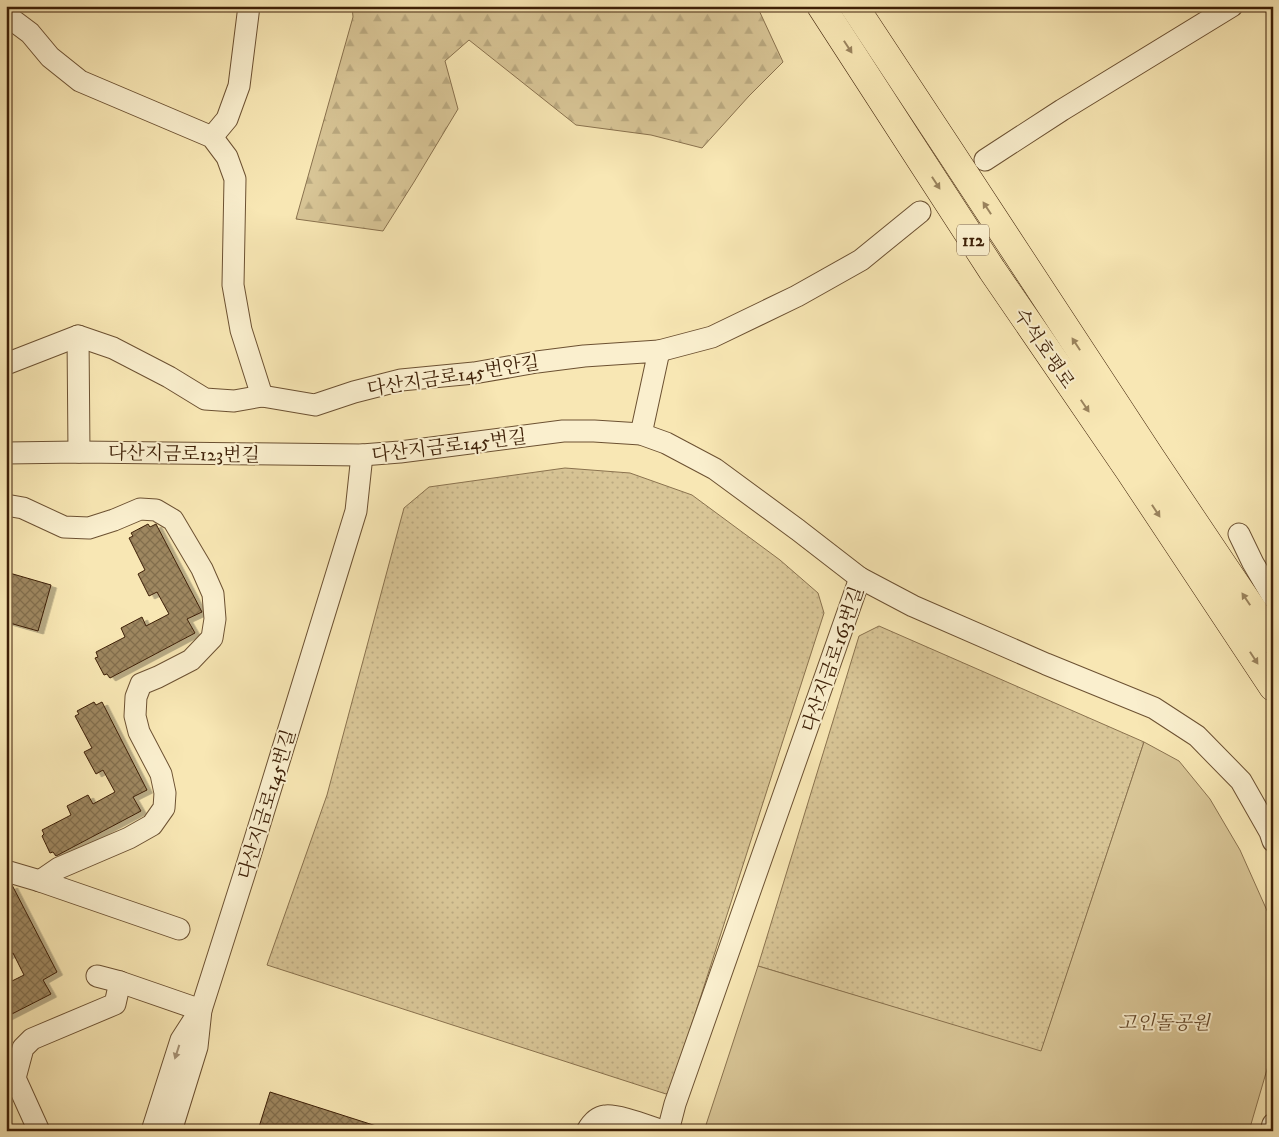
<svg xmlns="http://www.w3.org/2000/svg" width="1279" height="1137" viewBox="0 0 1279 1137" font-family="'IM FELL DW Pica','Noto Serif KR',serif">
<defs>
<pattern id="grass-dots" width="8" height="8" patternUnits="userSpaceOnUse" patternTransform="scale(1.25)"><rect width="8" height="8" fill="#d8c596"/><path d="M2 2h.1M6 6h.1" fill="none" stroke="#baa980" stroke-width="1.8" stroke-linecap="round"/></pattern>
<pattern id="forest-firs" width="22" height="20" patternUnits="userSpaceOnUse" patternTransform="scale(1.25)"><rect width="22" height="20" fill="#d8c596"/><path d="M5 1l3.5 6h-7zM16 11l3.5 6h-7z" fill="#baa980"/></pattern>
<pattern id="building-cross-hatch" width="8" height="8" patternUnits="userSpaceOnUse" patternTransform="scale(1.25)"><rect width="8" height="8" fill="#9e8760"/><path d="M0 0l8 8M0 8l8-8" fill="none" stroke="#826e4d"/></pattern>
<filter id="shadow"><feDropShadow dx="5.5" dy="3" stdDeviation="0" flood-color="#0004"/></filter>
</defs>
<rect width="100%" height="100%" fill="#f8e7b4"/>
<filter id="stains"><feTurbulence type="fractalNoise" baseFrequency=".004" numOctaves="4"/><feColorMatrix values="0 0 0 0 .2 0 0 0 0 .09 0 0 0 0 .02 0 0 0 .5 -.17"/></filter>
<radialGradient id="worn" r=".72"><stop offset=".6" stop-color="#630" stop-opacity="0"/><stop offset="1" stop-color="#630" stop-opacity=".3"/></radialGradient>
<!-- grass -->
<g fill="url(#grass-dots)" stroke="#8a724e">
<polygon points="565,468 630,473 692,495 780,560 818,593 824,613 671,1089 666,1094 267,965 327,795 404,508 429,487"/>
<polygon points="879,626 1144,742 1041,1052 758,966 859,636"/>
</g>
<!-- forest -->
<polygon fill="url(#forest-firs)" stroke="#8a724e" points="352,6 757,6 783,62 749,96 702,148 651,135 576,125 469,40 445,61 458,109 414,182 383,231 296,219 353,17"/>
<!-- park -->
<polygon fill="#d8c596" stroke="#8a724e" points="1144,742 1179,761 1210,799 1240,850 1273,924 1273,1049 1249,1131 704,1131 758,966 1041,1051"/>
<!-- building -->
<g fill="url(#building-cross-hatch)" stroke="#3d1f06" filter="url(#shadow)">
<polygon points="148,524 150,527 156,524 202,612 187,619 195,633 110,678 107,674 104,675 95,658 98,657 96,652 125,637 121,628 142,617 146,626 169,614 157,592 149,596 138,574 145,570 129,538 133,536 131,533"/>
<polygon points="6,572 51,585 38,631 6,622"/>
<polygon points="94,702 96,705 102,702 147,790 133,797 141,811 56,856 53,852 50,853 42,836 44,834 42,830 71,815 67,806 88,795 93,804 115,792 103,770 96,774 84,752 92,748 75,716 79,714 77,711"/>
<polygon points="12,885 57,972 43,980 51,994 6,1017 6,984 24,975 13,953 6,956 6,888"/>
<polygon points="270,1092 392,1131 270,1131 259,1127"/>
</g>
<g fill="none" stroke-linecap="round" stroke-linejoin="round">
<defs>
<g id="minor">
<polyline points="6,15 30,33 50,57 80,81 212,137 227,157 235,179 233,285 241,330 262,396"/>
<polyline points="212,137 227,119 239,86 249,6"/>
<polyline points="985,160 1062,110 1232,6"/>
<polyline points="78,336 79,452"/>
<polyline points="659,351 712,337 797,296 861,260 920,212"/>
<polyline points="6,364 78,336 113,348 169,377 205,399 234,401 262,396 315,405 354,392 401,380 474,373 537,362 584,356 659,351 641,434"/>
<polyline points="6,453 79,452 362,455 400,452 563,431 594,431 641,434 666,443 715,469 798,530 860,578"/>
<polyline points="6,505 23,508 64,527 89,528 114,520 140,509 156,510 173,520 202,569 213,594 215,619 212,638 191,660 158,677 141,684 136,697 135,716 139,732 161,774 165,793 164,808 152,825 129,838 59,868 40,881"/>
<polyline points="1239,534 1253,563 1273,597"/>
<polyline points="6,871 40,881 179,929"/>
<polyline points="97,976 120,982 201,1010"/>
<polyline points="39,1131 15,1078 23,1048 32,1039 115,1004 120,982"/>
<polyline points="152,1131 181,1040 199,1012"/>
<polyline points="171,1131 197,1047 201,1010 244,875 356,511 362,455"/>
<path d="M 587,1131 C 591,1124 596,1117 605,1116 C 617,1114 650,1127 663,1131"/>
<polyline points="668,1131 675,1104 860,578 913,606 1046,664 1154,708 1197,736 1241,781 1270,832 1273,841"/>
<polyline points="1271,1131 1273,1124"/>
</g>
<g id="highway">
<polyline points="821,6 992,270 1129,470 1273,687"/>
<polyline points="854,6 947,147 1151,458 1273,640"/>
</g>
</defs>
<!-- minor casing -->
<use href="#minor" stroke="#6c5132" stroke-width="23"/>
<!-- highway casing -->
<use href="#highway" stroke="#3d1f06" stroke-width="29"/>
<!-- minor -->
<use href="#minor" stroke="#faefce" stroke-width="21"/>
<!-- highway -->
<use href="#highway" stroke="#f8e7b4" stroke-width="28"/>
</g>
<!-- one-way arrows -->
<defs><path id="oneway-solid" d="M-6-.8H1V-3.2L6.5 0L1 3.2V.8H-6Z" transform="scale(1.25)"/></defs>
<g fill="#9a835d">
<use href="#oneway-solid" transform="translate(848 47) rotate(57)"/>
<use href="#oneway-solid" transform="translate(936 183) rotate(57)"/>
<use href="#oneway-solid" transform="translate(987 208) rotate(-123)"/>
<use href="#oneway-solid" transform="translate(1076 344) rotate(-123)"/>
<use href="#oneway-solid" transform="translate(1085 406) rotate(56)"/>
<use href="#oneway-solid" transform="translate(1156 511) rotate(57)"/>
<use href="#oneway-solid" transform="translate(1246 599) rotate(-124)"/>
<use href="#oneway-solid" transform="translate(1254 658) rotate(57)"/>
</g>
<use fill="#a59174" href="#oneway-solid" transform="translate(177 1052) rotate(108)"/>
<g text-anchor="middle" stroke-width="4" stroke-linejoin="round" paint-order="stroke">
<!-- shield labels -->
<rect fill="#faefce" stroke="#765d42" stroke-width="1" x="957" y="224.5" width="32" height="31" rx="4"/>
<g font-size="18" font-weight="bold" fill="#3d1f06">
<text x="973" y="246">112</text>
</g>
<!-- street labels -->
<g font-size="19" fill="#3d1f06" stroke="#faefce">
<text transform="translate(1045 348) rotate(56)" y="7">수석호평로</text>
<text transform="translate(453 375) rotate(-9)" y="7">다산지금로145번안길</text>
<text transform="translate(449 445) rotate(-7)" y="7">다산지금로145번길</text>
<text transform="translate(184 453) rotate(1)" y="7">다산지금로123번길</text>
<text transform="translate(832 659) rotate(-71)" y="7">다산지금로163번길</text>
<text transform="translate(266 804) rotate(-73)" y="7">다산지금로145번길</text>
</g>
<!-- park labels -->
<g font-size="19" font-style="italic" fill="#64482a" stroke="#faefce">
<text x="1164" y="1029">고인돌공원</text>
</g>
</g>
<!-- margin -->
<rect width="1279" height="1137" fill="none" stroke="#f8e7b4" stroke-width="25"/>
<rect x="8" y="8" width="1264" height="1122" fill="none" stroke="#3d1f06" stroke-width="2.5"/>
<rect x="12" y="12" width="1254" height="1112" fill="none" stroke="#3d1f06"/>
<rect width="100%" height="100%" filter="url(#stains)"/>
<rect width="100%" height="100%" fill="url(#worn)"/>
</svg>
